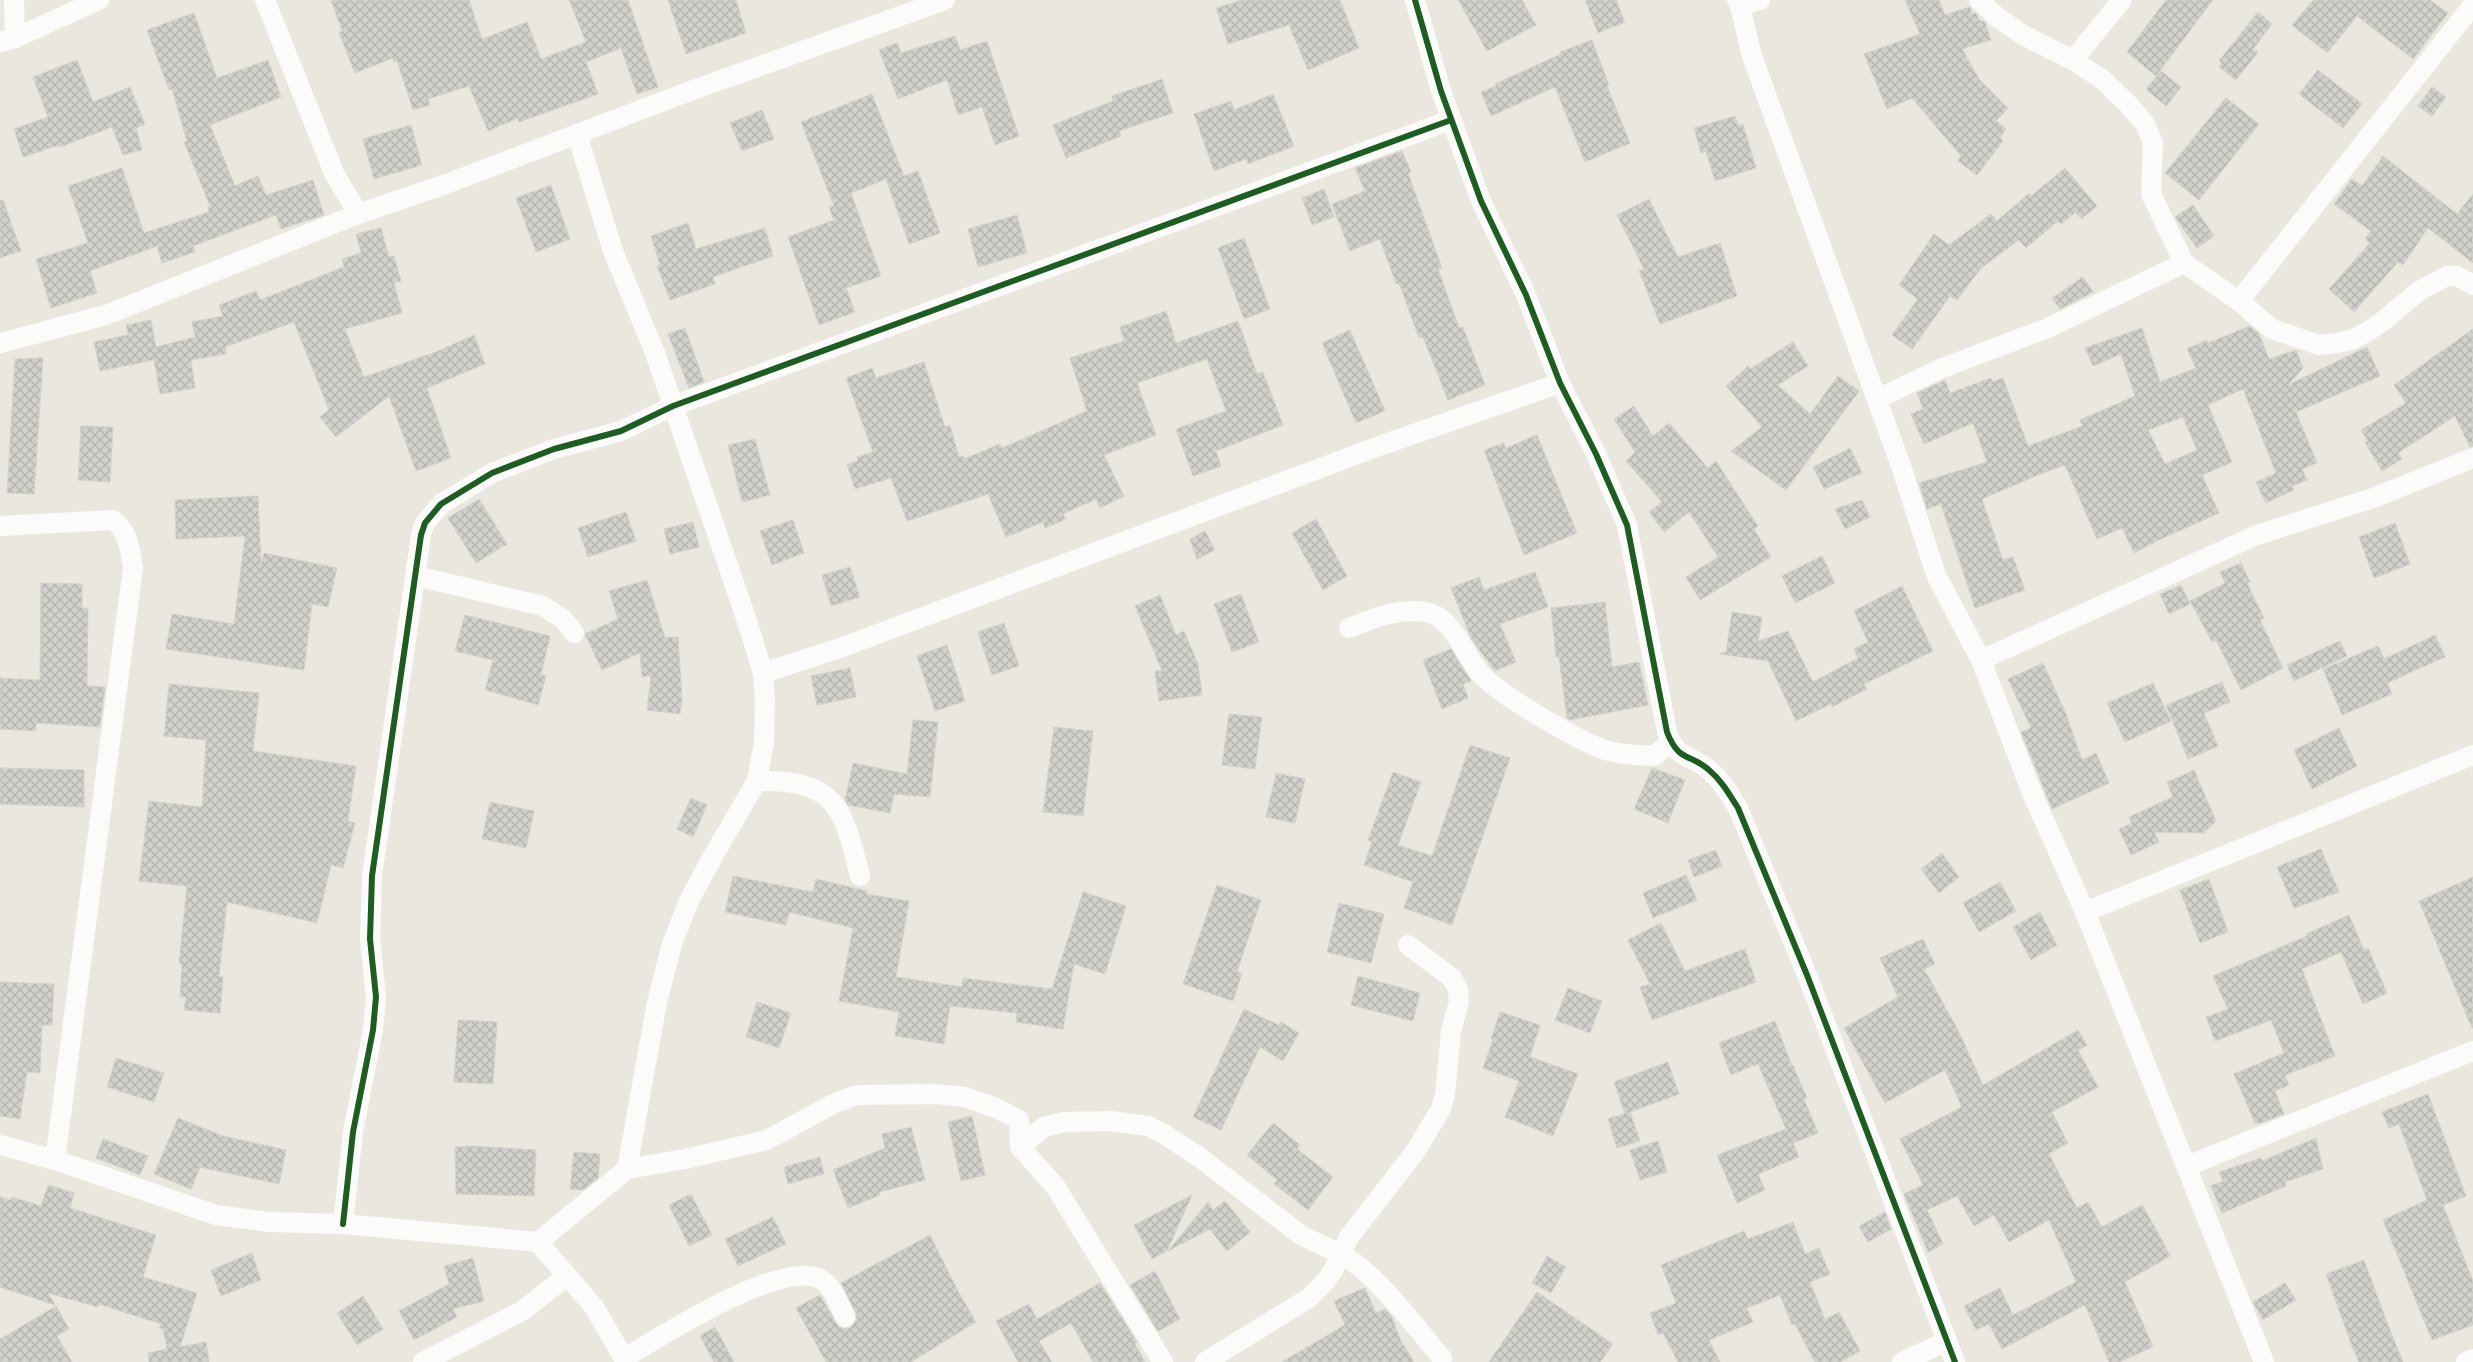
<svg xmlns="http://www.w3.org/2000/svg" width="2473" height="1362" viewBox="0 0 2473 1362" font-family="'DejaVu Sans',sans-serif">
<defs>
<pattern id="building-cross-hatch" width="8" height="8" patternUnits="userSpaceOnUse" patternTransform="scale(1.25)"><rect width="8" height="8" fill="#d2d0cb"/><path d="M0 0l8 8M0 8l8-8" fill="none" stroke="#b4b3ae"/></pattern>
</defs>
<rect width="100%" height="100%" fill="#eae7df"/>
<!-- building -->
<g fill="url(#building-cross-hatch)" stroke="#d4d2cb" fill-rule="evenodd">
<polygon points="331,0 469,0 482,39 527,22 541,59 586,42 569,0 628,0 658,87 637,94 621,48 586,62 598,94 519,122 518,118 488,131 469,86 428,99 430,105 413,110 397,61 394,62 393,58 355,73 339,33 342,31"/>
<polygon points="668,0 736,0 746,33 686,54"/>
<polygon points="1242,0 1340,0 1359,48 1308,70 1289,25 1228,44 1216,8"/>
<polygon points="1458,0 1522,0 1536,25 1487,51"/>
<polygon points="1585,0 1616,0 1625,22 1598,33"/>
<polygon points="1905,0 1939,0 1945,15 1970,7 1972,14 1976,13 1979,20 1985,22 1991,40 1962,49 1979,79 2008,108 1996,121 2006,129 2000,138 2003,141 1977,175 1958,161 1961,156 1912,98 1887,109 1864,54 1920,34"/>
<polygon points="2166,0 2213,0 2156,76 2127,52"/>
<polygon points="2313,0 2430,0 2448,13 2413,59 2357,16 2327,53 2292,25"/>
<polygon points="2258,12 2272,24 2253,49 2258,52 2236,80 2219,67 2222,63 2219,61"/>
<polygon points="194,13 217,78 268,60 281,97 210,125 235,186 258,176 266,195 313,180 324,215 281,229 276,215 193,246 195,252 162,263 157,246 90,271 97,293 51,308 36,259 88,243 68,186 122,168 144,233 209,212 208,207 210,206 184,142 187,141 172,89 169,90 147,30"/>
<polygon points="955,36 960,50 987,41 1019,136 995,145 982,107 958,115 947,80 898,99 879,50 897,43 901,53"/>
<polygon points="1592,40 1609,85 1607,86 1630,143 1585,162 1555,87 1491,116 1481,92 1496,86 1495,84 1561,54 1560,52"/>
<polygon points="77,60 93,102 130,87 145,124 136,128 142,150 123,155 112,127 60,147 59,145 23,157 14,129 48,117 33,77"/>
<polygon points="2318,70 2362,104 2343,128 2299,94"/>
<polygon points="2161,71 2181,87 2166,106 2146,89"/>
<polygon points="1162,79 1173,113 1119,131 1121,136 1066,158 1053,125 1113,101 1112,96"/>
<polygon points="2432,87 2446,97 2432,116 2418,106"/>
<polygon points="872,94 904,176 918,171 940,233 909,244 886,179 851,193 881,276 846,288 855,312 819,325 788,237 834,220 829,207 834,206 801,122"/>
<polygon points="1273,94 1294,146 1248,164 1246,159 1214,171 1194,114 1231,101 1234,110"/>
<polygon points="2226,98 2259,124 2199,200 2165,173"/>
<polygon points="762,110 774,139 742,151 730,123"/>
<polygon points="1735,116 1738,126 1743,124 1756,168 1715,181 1706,151 1701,153 1694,128"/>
<polygon points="411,125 422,165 374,179 363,139"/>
<polygon points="1402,151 1411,172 1408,173 1442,268 1438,269 1459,328 1463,327 1485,385 1448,400 1423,337 1419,338 1399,283 1396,284 1380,239 1350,251 1332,204 1365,191 1355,168"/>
<polygon points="2383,156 2457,214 2473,194 2473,263 2428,228 2403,265 2398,262 2354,312 2329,289 2370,243 2365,239 2371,231 2334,204 2352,179 2362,186"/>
<polygon points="2065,168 2097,206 2081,219 2076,212 2061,224 2058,221 2026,248 2019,240 1981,268 1957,300 1950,296 1912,349 1892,335 1918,299 1899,285 1934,234 1949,245 1991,214 1997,221 2029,193 2031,196"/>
<polygon points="551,185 570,239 536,252 516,198"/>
<polygon points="1324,189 1334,217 1312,225 1302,198"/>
<polygon points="1649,199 1678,257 1720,243 1737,296 1660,324 1639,271 1644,269 1617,215"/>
<polygon points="0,200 3,200 21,251 0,258"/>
<polygon points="2193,205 2214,236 2197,248 2175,217"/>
<polygon points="1017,215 1027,253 978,267 968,229"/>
<polygon points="688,223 696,249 765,228 773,256 713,277 715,284 670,300 657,266 660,265 651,236"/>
<polygon points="381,228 389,257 394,256 401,281 394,283 402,313 345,329 364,377 436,352 474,335 485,364 427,388 451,458 416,471 389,396 336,437 320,417 329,410 294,322 225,347 226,354 191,360 195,388 160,394 154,360 100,371 94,342 128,335 126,325 151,320 156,347 195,337 192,322 223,316 219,305 256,291 260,300 344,267 342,259 361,253 356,234"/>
<polygon points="1244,238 1270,309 1244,319 1218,248"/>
<polygon points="2083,277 2093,292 2060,309 2052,298"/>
<polygon points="1166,311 1176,343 1238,321 1257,374 1263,372 1283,425 1216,451 1221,466 1193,476 1176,429 1226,411 1207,359 1137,383 1156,435 1104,455 1124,496 1100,508 1096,499 1063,514 1066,519 1045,528 1043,522 1006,537 988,494 907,521 891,478 855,489 847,464 858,461 857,457 873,452 846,378 872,368 876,378 924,362 945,427 950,425 959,457 964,456 964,459 1000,444 1002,448 1087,411 1070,358 1124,341 1120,327"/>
<path d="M 2250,326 L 2259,334 L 2269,359 L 2296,350 L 2303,368 L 2288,385 L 2367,347 L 2380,376 L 2296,412 L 2317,463 L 2302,469 L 2307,480 L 2292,486 L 2294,490 L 2266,503 L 2256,482 L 2276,473 L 2243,389 L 2208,405 L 2232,462 L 2202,475 L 2219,513 L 2161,539 L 2134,553 L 2122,528 L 2097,539 L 2065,465 L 2038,475 L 1982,499 L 2003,560 L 2013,557 L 2025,590 L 1975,608 L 1941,504 L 1927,509 L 1919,483 L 1987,462 L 1973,423 L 1924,444 L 1911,414 L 1923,409 L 1917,393 L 1945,380 L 1950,393 L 1991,378 L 1992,382 L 2003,378 L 2028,446 L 2083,426 L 2080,420 L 2135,396 L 2121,354 L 2093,366 L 2085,348 L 2142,328 L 2160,382 L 2196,368 L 2187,349 L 2207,340 L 2208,343 ZM 2183,417 L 2197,450 L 2165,464 L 2148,430 Z"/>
<polygon points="685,328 704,382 689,388 668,334"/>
<polygon points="2473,329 2473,446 2470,447 2455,416 2398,453 2402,459 2382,471 2365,442 2368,441 2361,430 2406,403 2394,385"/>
<polygon points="1350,330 1385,411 1356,423 1322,343"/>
<polygon points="1793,342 1808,366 1778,385 1810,414 1838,376 1859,391 1786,490 1731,451 1762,427 1726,386 1748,366 1750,369"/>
<polygon points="43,358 34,494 7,493 15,359"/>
<polygon points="1634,406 1653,436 1669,423 1708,468 1716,461 1758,526 1754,529 1771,557 1700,600 1686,577 1718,557 1689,512 1664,532 1649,512 1662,502 1626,461 1635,452 1614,419"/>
<polygon points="81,426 113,427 110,482 78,480"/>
<polygon points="1537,435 1577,533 1524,555 1484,450 1504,443 1506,448"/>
<polygon points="755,439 770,495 742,502 728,445"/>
<polygon points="1850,448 1862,473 1824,489 1813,467"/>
<polygon points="258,496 261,563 264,553 337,568 328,607 312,604 304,670 166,649 172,614 234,624 245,536 176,539 175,500"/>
<polygon points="479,499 507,544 476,563 448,518"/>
<polygon points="1862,500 1870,517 1845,529 1835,509"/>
<polygon points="626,512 636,541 588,557 578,528"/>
<polygon points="1316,519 1347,576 1323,590 1292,533"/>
<polygon points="793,520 804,553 772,565 760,531"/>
<polygon points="693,522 699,547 670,554 664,529"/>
<polygon points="2395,523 2410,564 2374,578 2359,537"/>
<polygon points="1205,531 1215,550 1197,559 1190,539"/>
<polygon points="1822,556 1835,583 1795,603 1782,576"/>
<polygon points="2241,563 2250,582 2247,583 2264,618 2260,620 2283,668 2241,690 2216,640 2212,642 2190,601 2225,583 2220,572"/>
<polygon points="850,567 860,597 831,606 822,575"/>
<polygon points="1535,572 1548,607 1500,624 1516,662 1495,671 1472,640 1451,588 1479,577 1484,590"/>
<polygon points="647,580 665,638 678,637 682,699 680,714 647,710 651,676 642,677 640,653 602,670 585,634 618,619 609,591"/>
<polygon points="41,583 82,584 82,608 88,608 87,686 105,687 100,727 36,723 36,731 0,729 0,678 40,680"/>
<polygon points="2181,585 2190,604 2169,614 2160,594"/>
<polygon points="1902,586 1933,651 1864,684 1867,689 1832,707 1831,704 1796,721 1768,661 1720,654 1726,652 1732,612 1762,617 1758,641 1788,631 1813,682 1858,658 1854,649 1868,642 1854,611"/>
<polygon points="1241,594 1259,642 1232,652 1214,604"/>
<polygon points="1160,595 1176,635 1184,631 1198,664 1202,695 1159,701 1155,671 1162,671 1135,606"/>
<polygon points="1605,602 1612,667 1639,662 1648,705 1570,720 1567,718 1559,657 1556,657 1551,608"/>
<polygon points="465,615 550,636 541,675 546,676 538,705 485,690 493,660 455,651"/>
<polygon points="1004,623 1019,666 992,675 978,632"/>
<polygon points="2435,635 2445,657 2387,683 2392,694 2342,715 2323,669 2378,646 2384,659"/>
<polygon points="2340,641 2347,656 2294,681 2287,665"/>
<polygon points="947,645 965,701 935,711 917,656"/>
<polygon points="1451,649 1471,681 1463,684 1468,698 1442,709 1423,660"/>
<polygon points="2043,663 2066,714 2082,760 2096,753 2109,783 2052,809 2021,732 2031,728 2008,679"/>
<polygon points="850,668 856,697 817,705 811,676"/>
<polygon points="2222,682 2230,702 2204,713 2218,746 2188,759 2166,705"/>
<polygon points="2153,683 2171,721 2125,742 2107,703"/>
<polygon points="169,684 259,693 253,751 356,766 348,821 355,823 343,868 331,865 317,923 227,902 219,976 223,977 220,1013 184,1010 186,997 180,997 182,964 179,963 187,886 139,881 149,801 202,807 206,740 164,736"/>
<polygon points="1229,714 1262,717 1255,769 1222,765"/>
<polygon points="913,720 938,722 930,797 894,794 890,813 848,805 845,800 853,763 907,774"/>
<polygon points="1054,727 1093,731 1083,816 1043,812"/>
<polygon points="2339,728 2357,766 2312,789 2294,750"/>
<polygon points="1470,745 1510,758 1452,925 1404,908 1413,882 1364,865 1372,842 1368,840 1393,772 1421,782 1398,845 1432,856"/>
<polygon points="0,768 84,770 84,807 0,804"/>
<polygon points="1652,768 1685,780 1668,823 1634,809"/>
<polygon points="2194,770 2216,821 2204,833 2154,832 2159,842 2131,855 2119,829 2132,823 2129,817 2173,797 2167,782"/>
<polygon points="1276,773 1305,779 1295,823 1266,817"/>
<polygon points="691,798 707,805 693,837 677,829"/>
<polygon points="490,802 534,811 526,848 482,839"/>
<polygon points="2321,849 2339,892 2294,908 2277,867"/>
<polygon points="1716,850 1722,866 1694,877 1688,860"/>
<polygon points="1942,853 1959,877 1939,893 1921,869"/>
<polygon points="1686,875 1697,900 1653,918 1643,893"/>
<polygon points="733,876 813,892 816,879 867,891 866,894 909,901 896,977 962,987 963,978 1052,989 1083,892 1126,906 1105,974 1074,964 1063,1029 1016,1022 1017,1013 950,1006 944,1044 895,1036 899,1012 839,1001 853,928 789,912 786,925 725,912"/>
<polygon points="2473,877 2473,1028 2472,1028 2419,901"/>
<polygon points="2209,879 2228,932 2200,943 2180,890"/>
<polygon points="2000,882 2016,911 1979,932 1963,903"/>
<polygon points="1217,885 1261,900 1237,972 1242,973 1233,1001 1183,984"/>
<polygon points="1339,903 1384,914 1371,963 1327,952"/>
<polygon points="2040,912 2057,945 2031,960 2013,927"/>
<polygon points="2349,915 2364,950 2368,948 2387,993 2363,1004 2341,952 2302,969 2335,1056 2285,1075 2289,1085 2275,1091 2284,1114 2261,1123 2255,1123 2234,1074 2284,1053 2271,1020 2215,1041 2206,1017 2228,1009 2213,976 2307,936 2306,934"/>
<polygon points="1661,923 1685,971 1745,949 1756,982 1652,1020 1640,987 1650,984 1628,940"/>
<polygon points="1923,939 1935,964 1924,969 1957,1028 1983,1085 2078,1030 2087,1045 2078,1050 2098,1087 2052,1112 2068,1143 2049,1154 2077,1208 2088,1202 2102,1227 2142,1205 2157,1231 2170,1256 2125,1282 2153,1347 2119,1362 2109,1362 2085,1305 2002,1349 1989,1324 1976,1330 1964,1306 2000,1288 2013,1315 2076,1282 2049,1220 2009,1242 1994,1215 1974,1226 1957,1196 1927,1210 1943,1244 1928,1252 1904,1194 1923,1185 1900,1139 1962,1107 1945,1070 1885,1103 1844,1028 1898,997 1880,958"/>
<polygon points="1358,976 1420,993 1413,1021 1351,1005"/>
<polygon points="0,982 54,984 52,1025 42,1025 40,1073 27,1072 20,1119 0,1116"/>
<polygon points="1568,988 1602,1001 1590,1033 1555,1020"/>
<polygon points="757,1002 791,1013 779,1048 746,1037"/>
<polygon points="1244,1009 1279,1025 1281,1022 1299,1033 1283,1061 1260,1047 1221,1130 1193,1117"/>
<polygon points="1500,1012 1540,1025 1530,1057 1578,1074 1553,1136 1505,1117 1519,1081 1483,1068 1493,1040 1491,1039"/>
<polygon points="458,1020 497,1022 493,1084 454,1082"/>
<polygon points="1775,1021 1792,1066 1793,1065 1807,1098 1804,1099 1818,1133 1793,1143 1799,1157 1758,1174 1765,1190 1737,1203 1717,1155 1786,1129 1758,1064 1731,1075 1719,1043"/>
<polygon points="116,1058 164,1073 154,1102 107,1087"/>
<polygon points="1668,1062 1679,1094 1625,1114 1614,1082"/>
<polygon points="2428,1094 2466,1196 2443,1205 2473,1281 2473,1325 2432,1340 2383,1220 2427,1200 2399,1124 2389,1128 2382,1112"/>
<polygon points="1630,1112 1640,1141 1617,1148 1608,1119"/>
<polygon points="972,1116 985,1175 961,1181 948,1122"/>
<polygon points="178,1118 223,1136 286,1150 279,1184 200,1167 191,1189 154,1174"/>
<polygon points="1273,1123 1300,1145 1297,1149 1333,1177 1308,1210 1274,1184 1277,1180 1247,1155"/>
<polygon points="911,1127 925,1180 879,1192 880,1195 848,1208 833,1170 885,1148 882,1134"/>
<polygon points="2316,1138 2323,1169 2285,1182 2286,1186 2222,1213 2211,1186 2223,1181 2219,1172 2261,1158 2262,1161"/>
<polygon points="103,1139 148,1156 140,1175 96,1158"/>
<polygon points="1658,1141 1667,1172 1640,1180 1630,1150"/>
<polygon points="473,1146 536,1150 534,1196 456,1194 455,1147"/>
<polygon points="574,1152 600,1154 598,1178 583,1190 570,1189"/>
<polygon points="820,1157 824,1174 788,1184 784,1167"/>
<polygon points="48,1185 74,1193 70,1208 156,1235 143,1277 197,1293 180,1347 206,1342 209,1362 149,1362 148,1353 167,1349 163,1329 159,1328 161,1324 99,1304 98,1307 48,1293 55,1305 0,1287 0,1197 11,1200 12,1197 41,1206"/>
<polygon points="691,1194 712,1235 689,1246 669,1205"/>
<polygon points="1192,1195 1167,1251 1152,1259 1134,1225"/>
<polygon points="1225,1201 1250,1232 1227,1251 1210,1229 1168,1251 1208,1202 1213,1210"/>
<polygon points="1885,1212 1891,1229 1868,1242 1859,1226"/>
<polygon points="773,1217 786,1244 738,1266 725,1239"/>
<polygon points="1793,1222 1805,1254 1819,1248 1830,1274 1810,1282 1825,1320 1839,1312 1860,1351 1840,1362 1815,1362 1795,1324 1792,1325 1780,1295 1747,1308 1753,1322 1709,1340 1720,1362 1678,1362 1663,1333 1658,1335 1650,1313 1676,1303 1661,1265 1744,1231 1748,1239"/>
<polygon points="930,1235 958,1291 976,1322 911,1362 826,1362 796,1308 820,1295 838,1326 843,1329 850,1328 857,1319 856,1313 841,1283"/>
<polygon points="252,1253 261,1280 221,1296 211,1270"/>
<polygon points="1547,1256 1566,1267 1551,1293 1532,1283"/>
<polygon points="473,1258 484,1301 453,1309 457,1317 414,1340 399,1311 449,1284 444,1266"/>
<polygon points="2364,1260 2388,1325 2403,1362 2359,1362 2352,1346 2326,1274"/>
<polygon points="1155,1271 1180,1319 1158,1331 1130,1285"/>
<polygon points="1100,1283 1137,1342 1135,1344 1145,1362 1093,1362 1071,1323 1039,1341 1052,1362 1018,1362 996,1321 1029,1304 1037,1319"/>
<polygon points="2285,1283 2296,1300 2263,1320 2253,1302"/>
<polygon points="1365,1288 1376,1313 1385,1309 1392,1317 1400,1339 1414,1362 1282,1362 1345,1325 1334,1301"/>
<polygon points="1537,1292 1613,1344 1600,1362 1489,1362"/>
<polygon points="363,1296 383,1329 357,1345 337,1313"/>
<polygon points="56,1306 69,1329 57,1336 72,1362 0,1362 0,1339"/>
<polygon points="715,1327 734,1362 714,1362 700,1336"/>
</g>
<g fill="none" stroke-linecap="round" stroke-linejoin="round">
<!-- street -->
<g stroke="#fcfbfa" stroke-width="20">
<polyline points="14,0 15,38"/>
<polyline points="265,0 334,173 358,214"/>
<path d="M 1415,0 L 1441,91 L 1481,201 L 1526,295 L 1560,383 L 1596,454 L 1627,525 L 1667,732 C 1679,763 1690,753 1709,770 C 1722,781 1729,794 1738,808 L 1807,975 L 1955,1362"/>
<polyline points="1737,0 1740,6 1752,56 1901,466 1936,575 1981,660 2032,793 2085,912 2264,1362"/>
<polyline points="1979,0 1997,17 2023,35 2073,60 2103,80 2128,104 2145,124 2153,143 2151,194 2184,263 2239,301 2272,329 2319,345 2337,343 2351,340 2367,332 2383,321 2419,291 2447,276 2457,276 2473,285"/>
<polyline points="1740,6 1760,0"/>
<polyline points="0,42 15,38 99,0"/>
<polyline points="2073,60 2122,0"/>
<polyline points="577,134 613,251 655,353 744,612 763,673 765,701 764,742 757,781 713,856 689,901 672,944 657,1002 627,1169"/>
<polyline points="2239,301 2473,5"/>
<polyline points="0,343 106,315 358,214 446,184 693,90 945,0"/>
<polyline points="1877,399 1940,369 2048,328 2184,263"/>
<path d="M 0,526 L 113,520 C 129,532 130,550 133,568 L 55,1160"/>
<polyline points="416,576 543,606 564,620 574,633"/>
<path d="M 1349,628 C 1374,618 1402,606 1430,613 C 1455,621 1464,655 1480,673 C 1497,694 1579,741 1605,750 C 1621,755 1638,755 1654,756 L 1671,742"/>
<polyline points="1981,660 2257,535 2373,498 2473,458"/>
<polyline points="763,673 843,647 1382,445 1560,383"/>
<path d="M 757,781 C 836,779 843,807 860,876"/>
<polyline points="2085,912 2473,755"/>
<polyline points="0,1145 55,1160 216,1215 269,1222 343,1224 538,1242 594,1307 626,1362"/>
<path d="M 1020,1147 L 1044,1127 L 1064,1122 L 1111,1121 L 1148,1126 L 1162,1133 L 1199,1157 L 1301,1235 C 1317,1244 1334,1249 1349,1259 C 1381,1280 1417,1329 1442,1358"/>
<polyline points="2187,1166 2473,1051"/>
<polyline points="343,1224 353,1132 373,1030 376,997 370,939 372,876 421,535 425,523 441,504 492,473 554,449 621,431 673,406 1451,120"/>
<polyline points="538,1242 627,1169 685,1159 767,1140 833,1104 857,1095 935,1094 965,1097 996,1108 1019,1120 1020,1147 1055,1186 1163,1362"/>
<path d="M 624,1358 C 661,1337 779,1259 820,1279 C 833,1286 839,1304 845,1317"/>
<polyline points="423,1362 522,1311 567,1276"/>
<polyline points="1205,1362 1309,1298 1326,1281 1334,1269 1349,1237 1415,1152 1441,1109 1445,1095 1451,1031 1459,1002 1458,989 1452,978 1408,945"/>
<polyline points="1902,1362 1947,1341"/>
<polyline points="2466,1362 2473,1359"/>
</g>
<defs>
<g id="cycleway">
<path d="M 1415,0 L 1441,91 L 1481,201 L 1526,295 L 1560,383 L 1596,454 L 1627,525 L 1667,732 C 1679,763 1690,753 1709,770 C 1722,781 1729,794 1738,808 L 1807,975 L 1955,1362"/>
<polyline points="343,1224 353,1132 373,1030 376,997 370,939 372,876 421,535 425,523 441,504 492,473 554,449 621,431 673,406 1451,120"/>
</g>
</defs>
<!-- cycleway casing -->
<use href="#cycleway" stroke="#fff" stroke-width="9"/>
<!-- cycleway -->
<use href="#cycleway" stroke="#1b5e20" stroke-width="6"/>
</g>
</svg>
